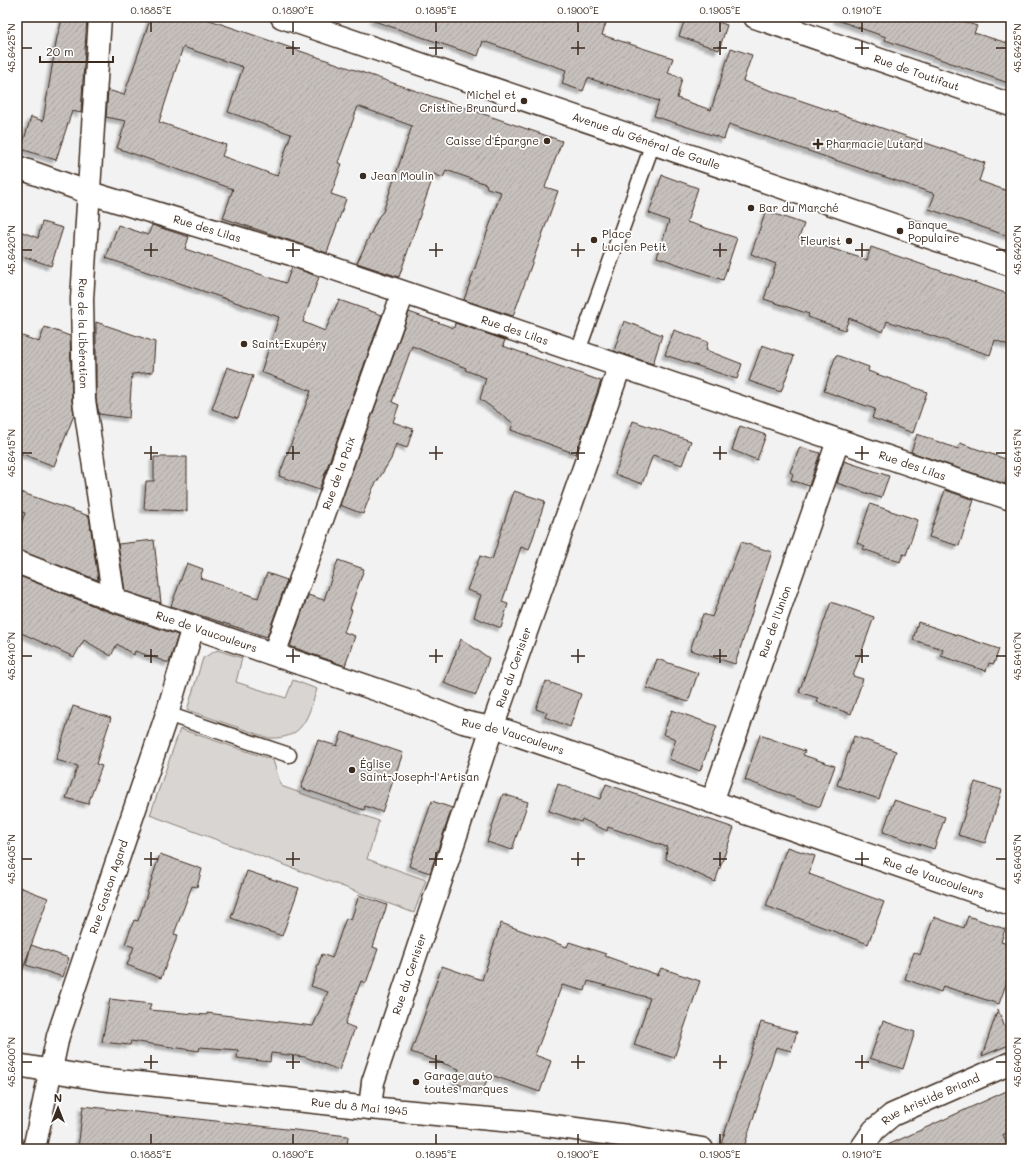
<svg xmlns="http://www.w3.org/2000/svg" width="1028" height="1166" viewBox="0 0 1028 1166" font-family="Mali,sans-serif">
<defs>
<pattern id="building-hatch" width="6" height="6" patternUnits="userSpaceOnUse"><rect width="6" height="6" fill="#c6c0bd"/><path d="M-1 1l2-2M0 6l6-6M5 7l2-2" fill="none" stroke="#aba5a2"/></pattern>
<filter id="shadow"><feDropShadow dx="-3.5" dy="3.5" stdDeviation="1" flood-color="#0004"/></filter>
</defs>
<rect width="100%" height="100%" fill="#f3f2f2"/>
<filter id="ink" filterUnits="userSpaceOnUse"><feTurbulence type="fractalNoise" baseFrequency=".025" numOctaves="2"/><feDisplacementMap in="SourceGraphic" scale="8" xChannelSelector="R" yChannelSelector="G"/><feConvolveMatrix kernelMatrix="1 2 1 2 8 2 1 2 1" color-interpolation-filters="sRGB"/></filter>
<g filter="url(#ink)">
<!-- green -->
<g fill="#d8d5d2" stroke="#8a8078">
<path d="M 217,650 L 242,658 L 236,682 L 286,698 L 293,680 L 317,689 C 308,716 304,740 269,738 L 187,710 L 203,658 Z"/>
<polygon points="180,729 273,760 281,786 379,821 367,859 426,880 414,913 150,815"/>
</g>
<!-- building -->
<g fill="url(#building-hatch)" stroke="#3b2a1e" fill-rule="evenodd" filter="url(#shadow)">
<polygon points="63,17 87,17 81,113 72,111 56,160 21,149 31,117 43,121 57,37"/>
<path d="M 151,17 L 201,17 L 562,141 L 545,187 L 558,191 L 513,316 L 464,300 L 501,192 L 487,188 L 486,184 L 446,170 L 443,178 L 434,174 L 399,277 L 357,263 L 379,216 L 383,212 L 412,126 L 358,106 L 338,163 L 342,164 L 331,194 L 346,199 L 327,253 L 223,218 L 233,189 L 117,148 L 126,121 L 106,117 L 108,90 L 124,95 ZM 183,47 L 243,67 L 228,112 L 291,134 L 277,176 L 222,156 L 226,145 L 159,122 Z"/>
<polygon points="374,17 608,17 602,35 673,58 668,73 682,78 677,98 711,110 731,48 752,55 743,81 985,163 979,181 1011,192 1011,237 929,209 935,194 729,124 724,139 654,116 659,101 588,78 583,91 562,84 566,70 483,41 478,56 374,21"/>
<polygon points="686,17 704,17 727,25 719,50 679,36"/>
<polygon points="838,17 950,17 977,26 974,33 1011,44 1011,84 885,40 886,37 837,20"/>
<polygon points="662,175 698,188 687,222 737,238 723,280 657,257 669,221 649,213"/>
<polygon points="766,211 804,224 799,238 867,260 871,247 1011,295 1011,346 995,340 990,355 887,321 883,332 849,318 845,330 808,317 809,314 764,299 776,264 751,254"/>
<polygon points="42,222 63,228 51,266 17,254 17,230 38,238"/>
<polygon points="118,225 148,235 152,225 189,237 185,249 286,283 292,267 319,277 303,322 325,331 339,300 382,315 319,490 279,476 311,391 261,372 279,317 106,258"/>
<polygon points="409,312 454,328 455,323 505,340 503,346 601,381 576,454 511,430 513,423 480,399 486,378 465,370 466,368 412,346 392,402 399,405 393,422 413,429 407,448 396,444 391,459 373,488 363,514 340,505"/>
<polygon points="624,321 662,335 653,364 614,351"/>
<polygon points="96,322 155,342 153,372 132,374 129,418 99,414 96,399"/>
<polygon points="45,327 70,336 72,400 74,415 54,466 17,452 17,334 39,342"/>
<polygon points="674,330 708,342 706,350 742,364 737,379 665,355"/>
<polygon points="762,345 794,356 781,392 749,381"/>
<polygon points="836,355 869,367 868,371 927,392 913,433 872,418 875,409 824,391"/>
<polygon points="227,367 253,376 238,418 212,409"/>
<polygon points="633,421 691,441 682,465 653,455 642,484 615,474"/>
<polygon points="740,426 766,435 757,460 732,450"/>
<polygon points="917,434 958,449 960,443 1011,461 1005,484 911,452"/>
<polygon points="800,447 820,453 809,486 791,480 793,474 790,472"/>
<polygon points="154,457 187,457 187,511 144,509 146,481 154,481"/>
<polygon points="844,461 889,476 881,498 837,483"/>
<polygon points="945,490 974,500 959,546 929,537"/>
<polygon points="17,491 89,516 98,580 17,550 17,535 25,513 17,510"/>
<polygon points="514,491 545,501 529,550 521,547 502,602 508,604 501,628 474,617 481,595 467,590 480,556 492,560"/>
<polygon points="870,504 918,520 906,555 903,554 900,562 863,549 865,546 857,543"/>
<polygon points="154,540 161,603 125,591 118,544"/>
<polygon points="741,542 772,552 735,664 690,650 703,614 712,617"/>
<polygon points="338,560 364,569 350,609 352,610 344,632 355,636 345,666 290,646 308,595 324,600"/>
<polygon points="187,563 203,569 200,578 258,598 267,573 287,580 267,637 171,606"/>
<polygon points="17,575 109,612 178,635 169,663 135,651 134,655 117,644 111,656 84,640 74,657 17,631"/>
<polygon points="831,602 874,617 853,676 863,679 851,714 817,702 818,698 799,692"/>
<polygon points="918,622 999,649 994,664 989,663 986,671 941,656 943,649 913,640"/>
<polygon points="461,639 489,658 476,695 444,683"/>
<polygon points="657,659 698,673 688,702 647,688"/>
<polygon points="546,681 581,694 570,727 545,717 547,713 536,709"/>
<polygon points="73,706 111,718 96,764 102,766 88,804 66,798 78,766 56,760"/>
<polygon points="672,710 717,726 700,771 669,759 676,739 663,734"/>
<polygon points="342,732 403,753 382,812 365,806 364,810 301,788 318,740 337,746"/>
<polygon points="760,735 805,751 803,755 835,766 820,807 745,780"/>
<polygon points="854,736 896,751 879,799 837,785"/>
<polygon points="975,782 1002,790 985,843 958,835"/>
<polygon points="558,784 600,799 606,784 734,828 715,882 666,859 667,847 608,827 607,831 582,819 581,822 549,811"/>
<polygon points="503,794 528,802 512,850 487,842"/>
<polygon points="894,800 945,817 934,849 883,832"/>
<polygon points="432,801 452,808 430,873 409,866"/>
<polygon points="787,847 815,856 809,874 884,902 868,944 766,906"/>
<polygon points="160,854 202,869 197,887 192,886 174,934 178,935 161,978 127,965 134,947 125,944 134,920 138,921"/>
<polygon points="247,871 299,888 282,936 231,918"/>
<polygon points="17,886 48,898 20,977 17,977"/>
<polygon points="359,895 387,905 373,947 378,949 366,983 361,981 345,1024 355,1028 339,1070 305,1057 271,1053 270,1062 237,1058 238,1050 200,1047 199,1051 131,1041 130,1045 102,1042 110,999 151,1004 149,1010 207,1015 207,1013 313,1026 328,992 311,986 322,954 332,958 346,918 351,920"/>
<polygon points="968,916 1005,929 1001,942 1011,945 1011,970 999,1004 943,986 941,992 905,979 914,952 920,955 934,917 964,928"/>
<polygon points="501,923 567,947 569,942 606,954 605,956 658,975 661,968 700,981 674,1058 634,1045 650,998 588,981 585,991 562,985 535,1055 551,1061 540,1092 491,1075 489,1079 487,1079 483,1092 454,1083 459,1069 411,1052 442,966 482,980"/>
<polygon points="31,945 69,958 63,977 26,965"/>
<polygon points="998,1009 1011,1044 982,1056"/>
<polygon points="883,1021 915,1032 903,1069 870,1058"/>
<polygon points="761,1022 797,1032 791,1051 776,1047 744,1147 721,1144"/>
<polygon points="1011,1089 1011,1133 1003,1134 1008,1149 879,1149"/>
<polygon points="83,1106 348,1136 347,1149 199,1149 180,1147 179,1149 139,1149 103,1145 102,1149 78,1149"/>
</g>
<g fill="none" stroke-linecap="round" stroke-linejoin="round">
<defs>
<g id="lane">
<polyline points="578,351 653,143"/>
<polyline points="167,714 289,755"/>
</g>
<g id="street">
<path id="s1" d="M 100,17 L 82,299 L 84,400 L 114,600"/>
<path id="s2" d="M 755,17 L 1011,105"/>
<path id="s3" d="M 17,167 L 90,193 L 291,254 L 1011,499"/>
<path id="s4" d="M 17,562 L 114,600 L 413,702 L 463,722 L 506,731 L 1011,904"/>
<path id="s5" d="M 274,654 L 403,293"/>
<path id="s6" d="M 712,802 L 838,441"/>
<path id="s7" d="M 17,1065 L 100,1079 L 370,1108 L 524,1122 L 627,1136 L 702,1149"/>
<path id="s8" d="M 370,1108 L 373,1082 L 492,728 L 620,366"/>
<path id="s9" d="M 34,1149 L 58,1036 L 167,714 L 193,627"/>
</g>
<g id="secondary">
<path id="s10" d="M 282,17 L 1011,265"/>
<path id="s11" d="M 861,1149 L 874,1130 L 892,1115 L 1011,1063"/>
</g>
</defs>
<!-- lane casing -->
<use href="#lane" stroke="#3b2a1e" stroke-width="17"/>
<!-- street casing -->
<use href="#street" stroke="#3b2a1e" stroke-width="25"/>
<!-- secondary casing -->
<use href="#secondary" stroke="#3b2a1e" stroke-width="25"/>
<!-- lane -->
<use href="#lane" stroke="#fff" stroke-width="14"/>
<!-- street -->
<use href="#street" stroke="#fff" stroke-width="22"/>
<!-- secondary -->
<use href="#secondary" stroke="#fff" stroke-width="22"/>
</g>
</g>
<!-- ticks -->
<path fill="none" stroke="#3b2a1e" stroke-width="1.5" d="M 151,22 L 151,32M 293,22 L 293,32M 436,22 L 436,32M 578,22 L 578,32M 720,22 L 720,32M 862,22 L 862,32M 293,41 L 293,55M 436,41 L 436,55M 578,41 L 578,55M 720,41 L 720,55M 862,41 L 862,55M 22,48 L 32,48M 286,48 L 300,48M 429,48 L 443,48M 571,48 L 585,48M 713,48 L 727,48M 855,48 L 869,48M 996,48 L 1006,48M 151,243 L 151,257M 293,243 L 293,257M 436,243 L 436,257M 578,243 L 578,257M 720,243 L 720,257M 862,243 L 862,257M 22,250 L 32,250M 144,250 L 158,250M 286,250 L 300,250M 429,250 L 443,250M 571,250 L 585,250M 713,250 L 727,250M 855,250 L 869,250M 996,250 L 1006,250M 151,446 L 151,460M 293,446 L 293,460M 436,446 L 436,460M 578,446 L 578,460M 720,446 L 720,460M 862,446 L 862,460M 22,453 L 32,453M 144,453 L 158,453M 286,453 L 300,453M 429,453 L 443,453M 571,453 L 585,453M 713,453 L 727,453M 855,453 L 869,453M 996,453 L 1006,453M 151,649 L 151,663M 293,649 L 293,663M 436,649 L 436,663M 578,649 L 578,663M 720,649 L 720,663M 862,649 L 862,663M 22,656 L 32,656M 144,656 L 158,656M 286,656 L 300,656M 429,656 L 443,656M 571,656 L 585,656M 713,656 L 727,656M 855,656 L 869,656M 996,656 L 1006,656M 151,852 L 151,866M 293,852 L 293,866M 436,852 L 436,866M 578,852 L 578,866M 720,852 L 720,866M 862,852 L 862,866M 22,859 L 32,859M 144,859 L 158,859M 286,859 L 300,859M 429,859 L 443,859M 571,859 L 585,859M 713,859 L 727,859M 855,859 L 869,859M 996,859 L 1006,859M 151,1055 L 151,1069M 293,1055 L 293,1069M 436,1055 L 436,1069M 578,1055 L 578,1069M 720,1055 L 720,1069M 862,1055 L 862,1069M 22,1062 L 32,1062M 144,1062 L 158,1062M 286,1062 L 300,1062M 429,1062 L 443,1062M 571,1062 L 585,1062M 713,1062 L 727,1062M 855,1062 L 869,1062M 996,1062 L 1006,1062M 151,1134 L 151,1144M 293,1134 L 293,1144M 436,1134 L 436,1144M 578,1134 L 578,1144M 720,1134 L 720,1144M 862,1134 L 862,1144"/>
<!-- markers -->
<g fill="#3b2a1e" stroke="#fff" stroke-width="1.5">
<circle cx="524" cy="101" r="4"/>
<circle cx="547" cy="141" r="4"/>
<path d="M816 138h4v4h4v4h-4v4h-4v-4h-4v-4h4z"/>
<circle cx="363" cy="176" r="4"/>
<circle cx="751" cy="208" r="4"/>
<circle cx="900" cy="231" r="4"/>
<circle cx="594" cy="240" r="4"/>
<circle cx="849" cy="241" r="4"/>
<circle cx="244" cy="344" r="4"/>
<circle cx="352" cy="770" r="4"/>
<circle cx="416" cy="1082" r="4"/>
</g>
<g text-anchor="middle" stroke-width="3.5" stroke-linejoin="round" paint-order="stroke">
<!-- street labels -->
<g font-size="11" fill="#3b2a1e" stroke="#fff">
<text dy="4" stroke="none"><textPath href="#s2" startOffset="171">Rue de Toutifaut</textPath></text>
<text dy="4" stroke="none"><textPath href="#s10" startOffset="385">Avenue du Général de Gaulle</textPath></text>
<text dy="4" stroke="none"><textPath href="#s3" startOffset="200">Rue des Lilas</textPath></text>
<text dy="4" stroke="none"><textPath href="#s3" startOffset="524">Rue des Lilas</textPath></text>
<text dy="4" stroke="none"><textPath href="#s1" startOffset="317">Rue de la Libération</textPath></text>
<text dy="4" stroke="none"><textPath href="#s3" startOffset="944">Rue des Lilas</textPath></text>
<text dy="4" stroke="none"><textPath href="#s5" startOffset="192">Rue de la Paix</textPath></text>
<text dy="4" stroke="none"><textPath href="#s6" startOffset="191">Rue de l'Union</textPath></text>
<text dy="4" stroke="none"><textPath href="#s4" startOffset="202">Rue de Vaucouleurs</textPath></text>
<text dy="4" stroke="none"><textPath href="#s8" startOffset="464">Rue du Cerisier</textPath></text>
<text dy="4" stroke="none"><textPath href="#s4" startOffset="526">Rue de Vaucouleurs</textPath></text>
<text dy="4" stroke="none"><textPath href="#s4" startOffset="970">Rue de Vaucouleurs</textPath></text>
<text dy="4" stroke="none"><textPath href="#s9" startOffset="273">Rue Gaston Agard</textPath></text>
<text dy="4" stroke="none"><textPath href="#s8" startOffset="140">Rue du Cerisier</textPath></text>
<text dy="4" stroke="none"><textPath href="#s11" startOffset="88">Rue Aristide Briand</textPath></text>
<text dy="4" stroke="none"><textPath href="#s7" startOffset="345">Rue du 8 Mai 1945</textPath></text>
</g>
<!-- poi labels -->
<g font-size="11" fill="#3b2a1e" stroke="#fff" text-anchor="start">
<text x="516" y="99" text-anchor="end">Michel et<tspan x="516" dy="13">Cristine Brunaurd</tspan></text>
<text x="539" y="145" text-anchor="end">Caisse d'Épargne</text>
<text x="826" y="148">Pharmacie Lutard</text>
<text x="371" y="180">Jean Moulin</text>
<text x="759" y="212">Bar du Marché</text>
<text x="908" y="229">Banque<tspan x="908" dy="13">Populaire</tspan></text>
<text x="602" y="238">Place<tspan x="602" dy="13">Lucien Petit</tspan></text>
<text x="841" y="245" text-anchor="end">Fleurist</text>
<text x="252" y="348">Saint-Exupéry</text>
<text x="360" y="768">Église<tspan x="360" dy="13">Saint-Joseph-l'Artisan</tspan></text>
<text x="424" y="1080">Garage auto<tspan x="424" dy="13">toutes marques</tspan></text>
</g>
</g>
<!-- margin -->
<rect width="1028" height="1166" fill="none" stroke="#fff" stroke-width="44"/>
<!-- north arrow -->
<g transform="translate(58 1108)" stroke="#ffffff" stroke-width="3" paint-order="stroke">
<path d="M0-3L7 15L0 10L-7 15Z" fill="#3b2a1e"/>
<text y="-6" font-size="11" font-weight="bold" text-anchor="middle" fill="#3b2a1e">N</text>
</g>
<!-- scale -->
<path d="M40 56v6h73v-6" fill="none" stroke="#3b2a1e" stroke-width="2"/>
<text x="46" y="56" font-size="12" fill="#3b2a1e" stroke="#ffffff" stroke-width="3" paint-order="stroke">20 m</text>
<rect x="22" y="22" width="984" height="1122" fill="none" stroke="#3b2a1e" stroke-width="1.5"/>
<g font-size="10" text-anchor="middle" fill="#3b2a1e">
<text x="151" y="14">0.1885°E</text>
<text x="293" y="14">0.1890°E</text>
<text x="436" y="14">0.1895°E</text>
<text x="578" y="14">0.1900°E</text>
<text x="720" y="14">0.1905°E</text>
<text x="862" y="14">0.1910°E</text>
<text transform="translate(11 48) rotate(-90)" y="4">45.6425°N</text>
<text transform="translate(1017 48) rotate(-90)" y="4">45.6425°N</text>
<text transform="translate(11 250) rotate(-90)" y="4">45.6420°N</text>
<text transform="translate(1017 250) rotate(-90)" y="4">45.6420°N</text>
<text transform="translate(11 453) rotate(-90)" y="4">45.6415°N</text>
<text transform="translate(1017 453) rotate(-90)" y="4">45.6415°N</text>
<text transform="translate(11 656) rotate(-90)" y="4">45.6410°N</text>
<text transform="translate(1017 656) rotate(-90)" y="4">45.6410°N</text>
<text transform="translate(11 859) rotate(-90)" y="4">45.6405°N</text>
<text transform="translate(1017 859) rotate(-90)" y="4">45.6405°N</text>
<text transform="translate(11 1062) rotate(-90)" y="4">45.6400°N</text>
<text transform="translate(1017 1062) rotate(-90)" y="4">45.6400°N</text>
<text x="151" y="1158">0.1885°E</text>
<text x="293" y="1158">0.1890°E</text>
<text x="436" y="1158">0.1895°E</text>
<text x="578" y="1158">0.1900°E</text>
<text x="720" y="1158">0.1905°E</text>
<text x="862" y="1158">0.1910°E</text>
</g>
</svg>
